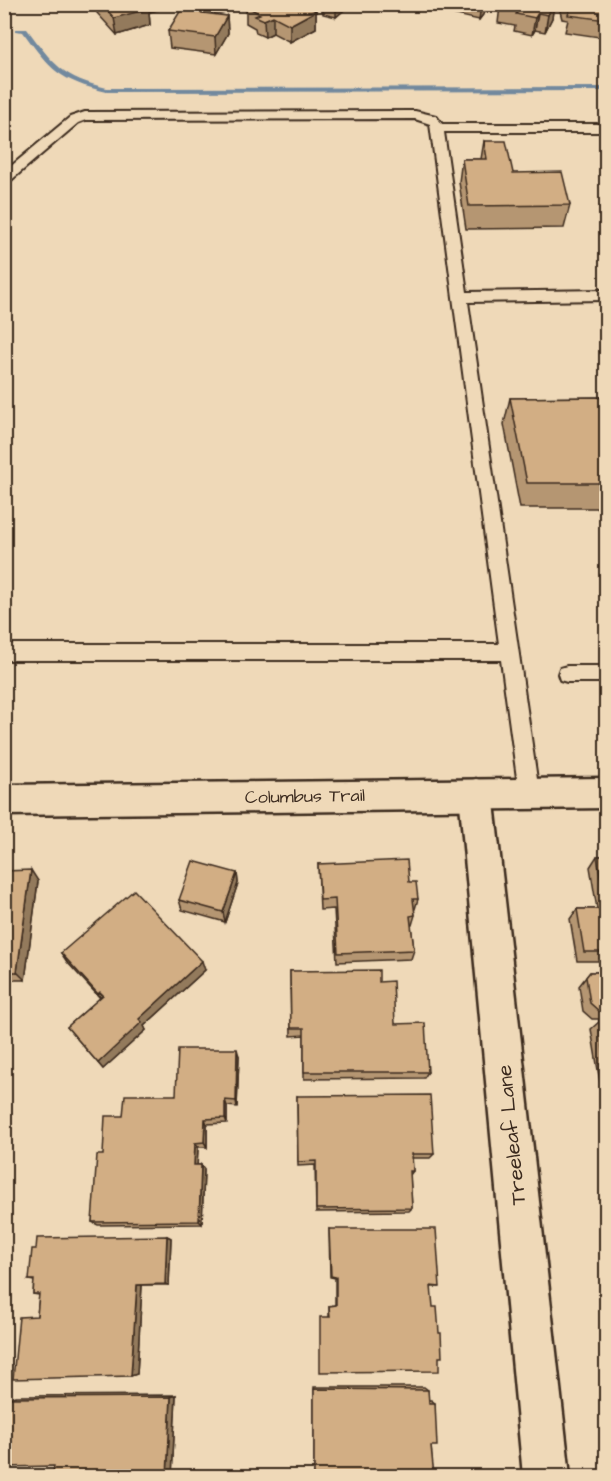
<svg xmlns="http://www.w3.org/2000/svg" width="611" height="1481" viewBox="0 0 611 1481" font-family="'Architects Daughter',sans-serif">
<rect width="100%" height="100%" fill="#efd9b8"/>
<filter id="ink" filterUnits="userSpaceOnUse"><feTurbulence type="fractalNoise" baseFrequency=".0167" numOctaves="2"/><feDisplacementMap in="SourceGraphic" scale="12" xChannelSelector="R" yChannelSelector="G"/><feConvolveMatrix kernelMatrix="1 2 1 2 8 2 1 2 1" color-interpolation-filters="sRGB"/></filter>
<g filter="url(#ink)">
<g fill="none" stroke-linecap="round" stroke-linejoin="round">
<!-- stream -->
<path fill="#72899e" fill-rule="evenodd" d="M 15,29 L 27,29 C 53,64 63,78 107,88 L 606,87 L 606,91 L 107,92 C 60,81 50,70 23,32 L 15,31 Z"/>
<defs>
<g id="lane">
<polygon points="415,111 436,116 442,124 606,124 606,132 444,132 467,292 606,290 606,300 468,302 539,793 536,799 529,802 522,799 519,793 501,660 4,660 4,644 499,644 430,124 415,119 86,120 78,123 9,182 4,183 4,172 70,117 85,112"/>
<polygon points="567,666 606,666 606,682 567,682 560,680 558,674 560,668"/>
</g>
<polygon id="street" points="476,779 488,783 493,794 570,1476 523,1476 459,794 464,783"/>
<polygon id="secondary" points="606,778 606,808 4,815 4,785"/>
</defs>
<!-- lane casing -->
<use href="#lane" stroke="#3b2a1e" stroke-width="4"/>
<!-- street casing -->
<use href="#street" stroke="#3b2a1e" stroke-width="5"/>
<!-- secondary casing -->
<use href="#secondary" stroke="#3b2a1e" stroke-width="5"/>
<!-- lane -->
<use href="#lane" fill="#efd9b8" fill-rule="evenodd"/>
<!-- street -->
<use href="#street" fill="#efd9b8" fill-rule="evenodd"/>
<!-- secondary -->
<use href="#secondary" fill="#efd9b8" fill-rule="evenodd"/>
</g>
<!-- wall -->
<g fill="#b59672" stroke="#3b2a1e" stroke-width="1.5">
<polygon points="96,4 158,4 158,10 149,12 150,25 117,35 97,13"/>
<polygon points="250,4 351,4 336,17 323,14 323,7 319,6 316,9 306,6 316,11 316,28 290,42 273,33 265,37 256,33 255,28 246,23 246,6"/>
<polygon points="395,4 422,4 416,10"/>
<polygon points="435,4 491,4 479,20 434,10"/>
<polygon points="554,4 552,18 545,32 535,30 532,35 514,31 515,26 498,23 500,6"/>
<polygon points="562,4 606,4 606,38 565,32 568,20 562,19 560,11"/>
<polygon points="205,8 205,13 227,16 228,33 216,54 170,48 168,31"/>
<polygon points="484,141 513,173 570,205 564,228 466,229 459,182 462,159 481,159"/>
<polygon points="606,397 606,508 520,508 504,424 510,398"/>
<polygon points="597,856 606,856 606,961 577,961 570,919 577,909 597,909 590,867"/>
<polygon points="318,864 409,882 418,899 415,909 414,909 415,915 412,925 411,925 414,950 411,959 337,962 334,909 320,910"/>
<polygon points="4,871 38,881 25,980 4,980"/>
<polygon points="237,873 238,883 225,922 182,910 179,900"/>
<polygon points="61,953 205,970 144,1026 146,1030 103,1069 67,1027 100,998 67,962"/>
<polygon points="290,971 379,982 395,1024 428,1072 424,1078 304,1079 304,1035 291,1036"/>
<polygon points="590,972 606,972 606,1082 600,1082 591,1029 600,1021 599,1019 592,1019 583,1011 579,986"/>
<polygon points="239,1056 237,1107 227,1106 227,1123 207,1124 207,1147 198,1147 197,1165 201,1165 204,1169 202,1224 98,1225 92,1222 103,1155 123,1116 176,1095"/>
<polygon points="297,1096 434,1154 430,1158 412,1158 413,1171 410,1175 412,1208 409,1211 316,1212 315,1165 298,1166"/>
<polygon points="606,1096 606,1130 602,1099"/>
<polygon points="329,1229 440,1287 432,1287 329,1317 329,1306 335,1305 335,1278 330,1277"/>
<polygon points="167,1236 171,1238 169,1285 142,1285 137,1374 131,1376 37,1316 39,1295 33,1294 34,1281 29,1280"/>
<polygon points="314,1387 424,1387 428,1390 428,1400 431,1400 435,1403 431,1446 433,1472 448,1472 452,1476 314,1476"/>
<polygon points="176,1395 172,1476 46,1475 54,1470 54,1466 7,1398 16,1396"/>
</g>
<!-- shaded-wall -->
<g fill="#937a5c" stroke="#3b2a1e" stroke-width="1.5">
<polygon points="138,4 158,4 158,10 149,12 150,25 117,35 114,18"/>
<polygon points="336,4 351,4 336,17"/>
<polygon points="417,4 422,4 416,10"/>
<polygon points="481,4 491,4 479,20"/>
<polygon points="553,4 554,4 552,18 545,32 548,15"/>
<polygon points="316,11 316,28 290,42 290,25"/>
<polygon points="538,13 535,30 532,35 535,18"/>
<polygon points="227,16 228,33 216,54 215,37"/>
<polygon points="273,16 273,33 265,37 264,20"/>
<polygon points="31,870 38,881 25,980 17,972"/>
<polygon points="237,873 238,883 225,922 223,912"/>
<polygon points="202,961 205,970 144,1026 146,1030 103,1069 98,1063 139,1019"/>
<polygon points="100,992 106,1000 103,1002 98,994"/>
<polygon points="237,1049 239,1056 237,1107 236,1101"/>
<polygon points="225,1100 227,1106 227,1123 225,1118"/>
<polygon points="205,1119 207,1124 207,1147 204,1142"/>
<polygon points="195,1143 198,1147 197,1169 194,1165"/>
<polygon points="201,1165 204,1169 202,1224 199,1221"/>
<polygon points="167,1236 171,1238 169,1285 165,1284"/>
<polygon points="137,1285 142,1285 137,1374 131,1376"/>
<polygon points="176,1395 172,1476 167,1476 171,1397"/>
</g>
<!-- building -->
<g fill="#d2ae84" stroke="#3b2a1e" stroke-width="1.5">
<polygon points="102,4 144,4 148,9 114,18"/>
<polygon points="250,4 303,4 316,11 290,25 273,16 264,20 255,16 260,14 246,6"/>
<polygon points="501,4 553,4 548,15 538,13 535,18 516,14 519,9 500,6"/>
<polygon points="572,4 606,4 606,20 568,15"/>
<polygon points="184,5 205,8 202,13 227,16 215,37 168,31"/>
<polygon points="484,141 506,141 513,173 562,172 570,205 469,206 462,159 487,159"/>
<polygon points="606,397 606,483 527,483 510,398"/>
<polygon points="597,856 606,856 606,900 604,900"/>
<polygon points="407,860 409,882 416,882 418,899 413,899 415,915 410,916 414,950 338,953 335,899 320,900 318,864"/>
<polygon points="193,861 237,873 223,912 179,900"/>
<polygon points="31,870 17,972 4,972 4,871"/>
<polygon points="134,890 202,961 139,1019 142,1022 98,1063 67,1027 103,995 100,992 98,994 61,953"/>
<polygon points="577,909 606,909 606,952 584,952"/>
<polygon points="379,970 379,982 393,981 395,1024 425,1023 428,1072 304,1072 304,1028 291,1028 290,971"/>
<polygon points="590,972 606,972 606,1011 599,1011 590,1003 586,977"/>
<polygon points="599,1021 606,1022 606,1067"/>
<polygon points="178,1049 237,1049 236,1101 225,1100 225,1118 205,1119 204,1142 195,1143 194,1165 201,1165 199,1221 92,1222 97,1155 103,1155 105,1116 123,1116 125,1095 176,1095"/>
<polygon points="430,1095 434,1154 412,1154 413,1171 410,1171 412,1208 316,1209 316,1161 298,1162 297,1096"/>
<polygon points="329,1229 436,1229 440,1287 431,1286 433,1307 437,1307 439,1333 441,1333 442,1357 439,1357 439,1371 320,1372 320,1317 330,1317 329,1306 336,1305 336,1277 331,1276"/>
<polygon points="167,1236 165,1284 137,1285 131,1376 13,1379 19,1317 37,1316 39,1294 33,1294 34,1280 29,1280 32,1249 36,1249 37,1238"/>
<polygon points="314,1389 428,1390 429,1403 435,1403 437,1446 431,1446 434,1476 314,1476"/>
<polygon points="171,1397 167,1476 46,1476 46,1475 53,1475 54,1466 4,1467 4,1418 7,1398"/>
</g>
</g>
<g text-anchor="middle" stroke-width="4.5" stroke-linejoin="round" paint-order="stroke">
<!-- street labels -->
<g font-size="18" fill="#3b2a1e" stroke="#efd9b8">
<text transform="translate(305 796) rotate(-1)" y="6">Columbus Trail</text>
</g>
<!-- near-street labels -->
<g font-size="21" fill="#3b2a1e" stroke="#efd9b8">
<text transform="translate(511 1135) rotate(-96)" y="7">Treeleaf Lane</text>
</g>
</g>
<!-- margin -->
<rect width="611" height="1481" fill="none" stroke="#efd9b8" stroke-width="24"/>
<rect x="12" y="12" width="587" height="1457" fill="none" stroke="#3b2a1e" stroke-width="2" filter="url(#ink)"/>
</svg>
